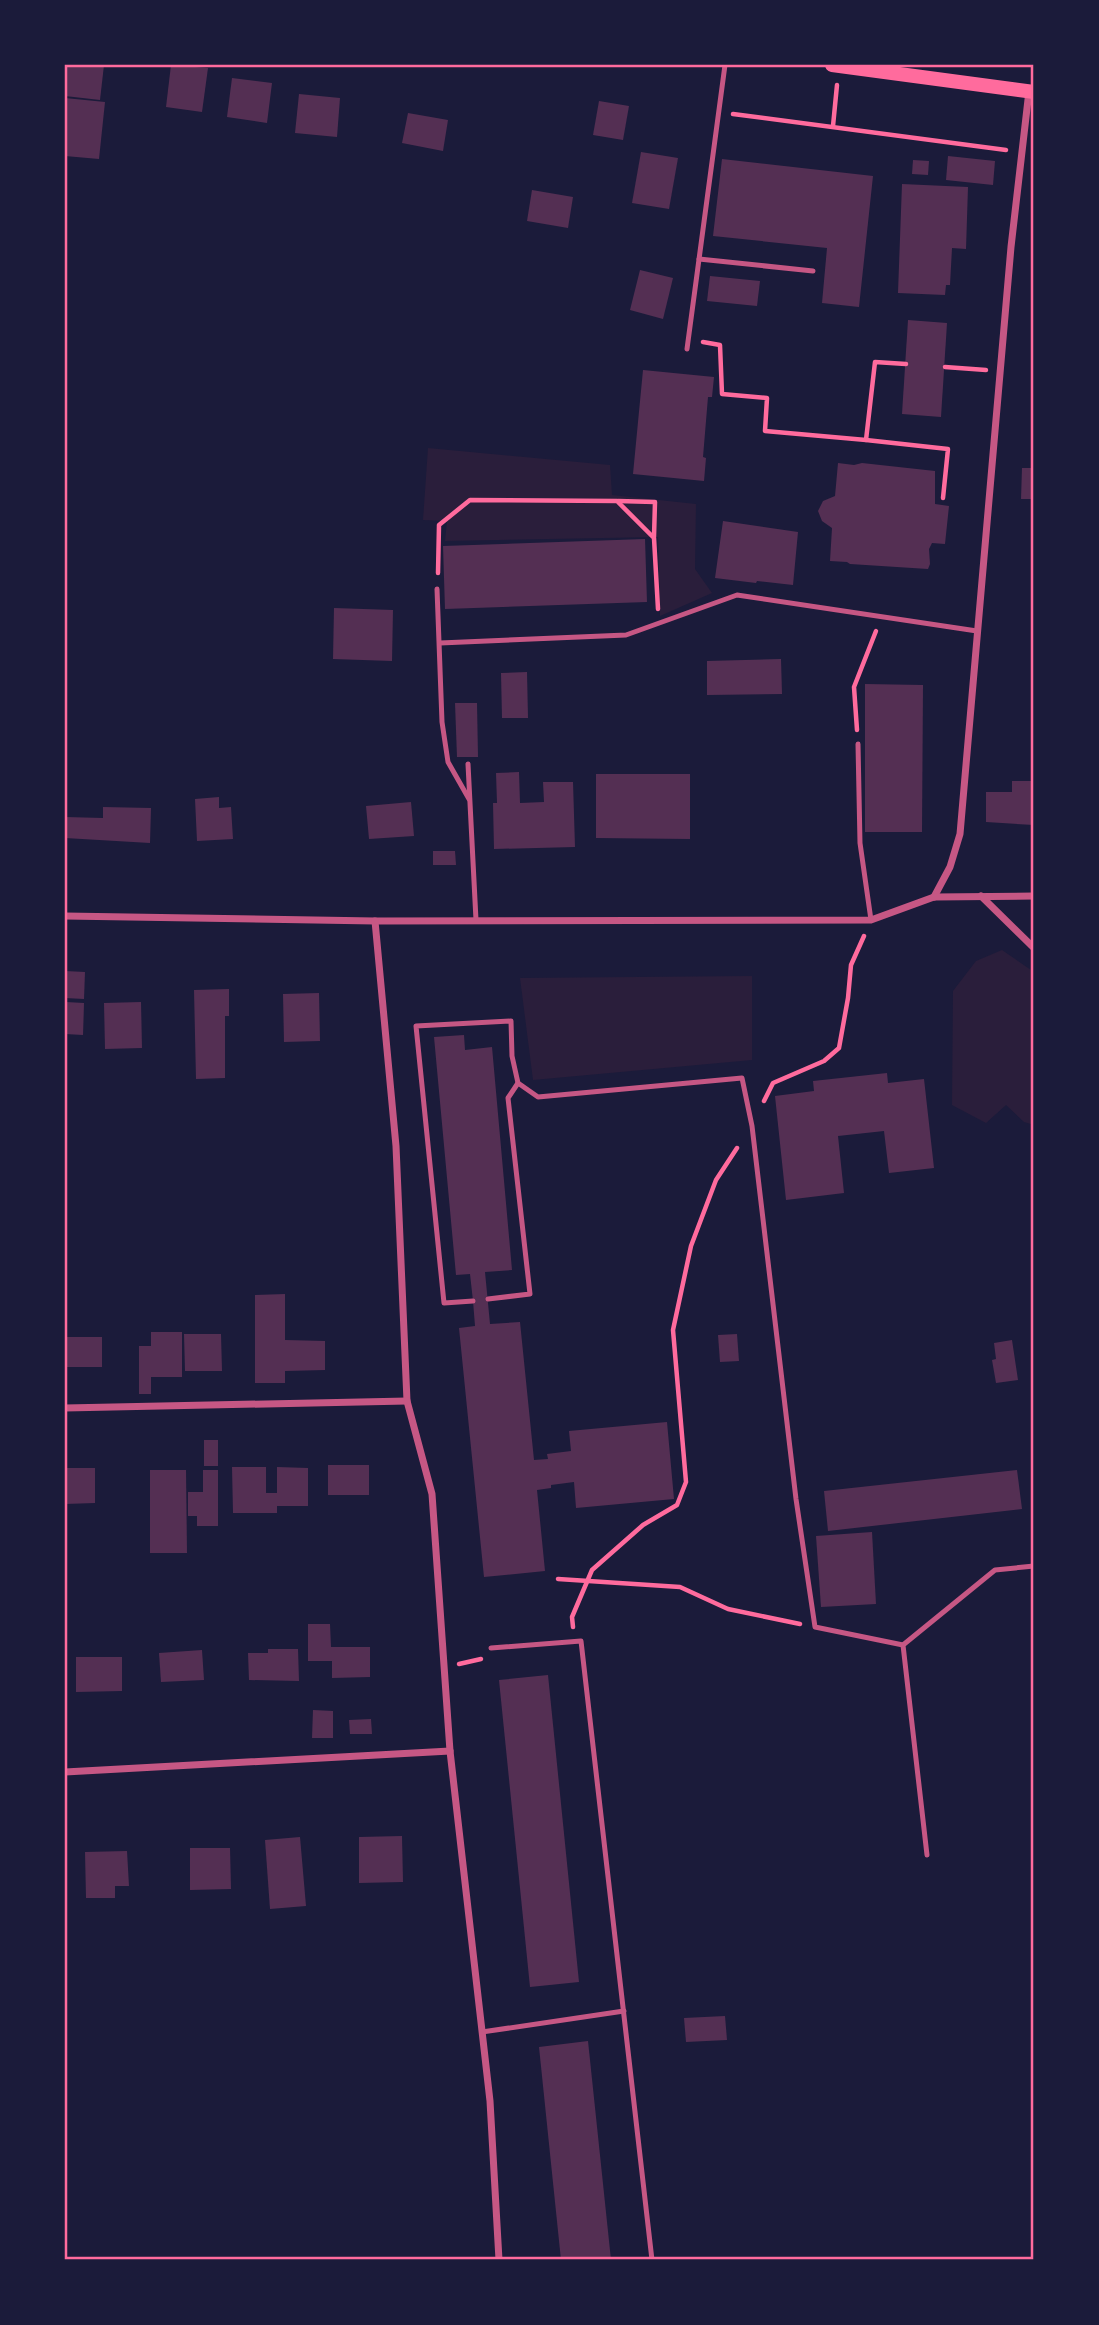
<svg xmlns="http://www.w3.org/2000/svg" width="1099" height="2325" viewBox="0 0 1099 2325" font-family="'Nunito Sans',sans-serif">
<rect width="100%" height="100%" fill="#1b1b3a"/>
<!-- green -->
<g fill="#2a1e3b">
<polygon points="428,448 610,465 612,495 696,504 695,569 712,593 660,616 658,537 445,541 447,521 423,520"/>
<polygon points="1002,950 1034,972 1034,1125 1024,1122 1006,1105 986,1123 952,1105 953,991 976,961"/>
<polygon points="752,976 752,1060 533,1080 520,978"/>
</g>
<!-- building -->
<g fill="#542f53">
<polygon points="65,65 104,65 100,100 65,96"/>
<polygon points="171,65 208,68 202,112 166,107"/>
<polygon points="232,78 272,83 267,123 227,117"/>
<polygon points="299,94 340,98 337,137 295,133"/>
<polygon points="65,98 105,102 99,159 65,156"/>
<polygon points="599,101 629,106 623,140 593,135"/>
<polygon points="408,113 448,120 443,151 402,143"/>
<polygon points="641,152 678,158 669,209 632,203"/>
<polygon points="948,156 995,161 993,185 946,180"/>
<polygon points="722,159 873,176 859,307 822,303 827,248 713,236"/>
<polygon points="913,160 929,161 928,175 912,174"/>
<polygon points="902,184 968,187 966,249 952,248 950,285 946,285 945,295 898,293"/>
<polygon points="532,190 573,197 568,228 527,221"/>
<polygon points="640,270 673,278 663,319 630,310"/>
<polygon points="710,276 760,281 757,306 707,301"/>
<polygon points="908,320 947,323 941,417 902,414"/>
<polygon points="643,370 714,377 712,397 708,397 703,457 706,458 704,481 633,474"/>
<polygon points="838,463 854,465 862,463 935,471 935,504 949,506 945,544 932,543 929,549 930,564 928,569 850,564 847,562 830,561 832,528 822,521 818,511 823,501 835,496"/>
<polygon points="1022,468 1034,468 1034,499 1021,499"/>
<polygon points="723,521 798,532 793,585 757,581 756,583 715,578"/>
<polygon points="645,539 647,602 445,609 443,546"/>
<polygon points="334,608 393,610 392,661 333,659"/>
<polygon points="781,659 782,694 707,695 707,661"/>
<polygon points="527,672 528,718 502,718 501,673"/>
<polygon points="865,684 923,685 922,832 865,832"/>
<polygon points="455,703 477,703 478,757 457,757"/>
<polygon points="519,772 520,803 544,802 543,782 573,782 575,847 494,849 493,803 497,803 496,773"/>
<polygon points="596,774 690,774 690,839 596,838"/>
<polygon points="1012,781 1034,781 1034,825 986,822 986,792 1012,792"/>
<polygon points="219,797 219,808 231,807 233,839 197,841 195,799"/>
<polygon points="411,802 414,836 369,839 366,806"/>
<polygon points="103,807 151,808 150,843 65,838 65,817 103,818"/>
<polygon points="433,851 455,851 456,865 433,865"/>
<polygon points="65,971 85,972 84,999 65,998"/>
<polygon points="229,989 229,1016 225,1016 225,1078 196,1079 194,990"/>
<polygon points="319,993 320,1041 284,1042 283,994"/>
<polygon points="66,1002 84,1003 83,1035 65,1034"/>
<polygon points="141,1002 142,1048 105,1049 104,1003"/>
<polygon points="464,1035 465,1050 492,1047 512,1270 485,1272 490,1324 520,1322 534,1460 548,1459 547,1454 571,1451 569,1431 667,1422 674,1499 576,1508 574,1482 551,1485 551,1488 537,1490 545,1571 484,1577 459,1328 475,1326 473,1301 470,1274 456,1275 434,1037"/>
<polygon points="887,1073 888,1083 924,1079 934,1168 889,1173 884,1131 838,1136 844,1193 786,1200 775,1096 814,1091 813,1081"/>
<polygon points="285,1294 285,1340 325,1341 325,1370 285,1371 285,1383 255,1383 255,1295"/>
<polygon points="151,1332 182,1332 182,1377 151,1377 151,1394 139,1394 139,1346 151,1346"/>
<polygon points="184,1334 221,1334 222,1371 185,1371"/>
<polygon points="737,1334 739,1361 720,1362 718,1335"/>
<rect x="65" y="1337" width="37" height="30"/>
<polygon points="1012,1340 1018,1380 996,1383 992,1360 996,1359 994,1343"/>
<rect x="204" y="1440" width="14" height="26"/>
<rect x="328" y="1465" width="41" height="30"/>
<polygon points="232,1467 266,1467 266,1493 277,1493 277,1467 308,1468 308,1506 277,1506 277,1513 233,1513"/>
<polygon points="65,1468 95,1468 95,1503 65,1504"/>
<polygon points="150,1470 186,1470 187,1553 150,1553"/>
<polygon points="203,1470 218,1470 218,1526 197,1526 197,1516 188,1516 188,1492 203,1492"/>
<polygon points="1017,1470 1022,1509 828,1531 824,1491"/>
<polygon points="872,1532 876,1604 821,1607 816,1536"/>
<polygon points="308,1624 330,1624 331,1647 370,1647 370,1677 332,1678 332,1661 308,1661"/>
<polygon points="268,1649 298,1649 299,1681 249,1680 248,1653 268,1653"/>
<polygon points="202,1650 204,1680 161,1682 159,1653"/>
<polygon points="76,1657 122,1657 122,1691 76,1692"/>
<polygon points="548,1675 579,1982 530,1987 499,1680"/>
<polygon points="313,1710 333,1711 333,1738 312,1738"/>
<polygon points="371,1719 372,1734 350,1734 349,1720"/>
<polygon points="402,1836 403,1882 359,1883 359,1837"/>
<polygon points="300,1837 306,1906 270,1909 265,1840"/>
<polygon points="190,1848 230,1848 231,1889 190,1890"/>
<polygon points="127,1851 129,1886 115,1886 115,1898 86,1898 85,1852"/>
<polygon points="725,2016 727,2040 686,2042 684,2018"/>
<polygon points="588,2041 611,2260 561,2260 539,2047"/>
</g>
<g fill="none" stroke-linecap="round" stroke-linejoin="round">
<!-- path -->
<g stroke="#ff6b9d" stroke-width="4.5">
<polyline points="733,114 1006,150"/>
<polyline points="833,126 837,85"/>
<polyline points="703,342 720,345 722,394 767,398 765,431 866,440 875,362 906,364"/>
<polyline points="945,367 986,370"/>
<polyline points="866,440 948,449 943,498"/>
<polyline points="618,501 655,502 654,537"/>
<polyline points="438,573 439,525 470,500 617,501 654,538 658,609"/>
<polyline points="857,730 854,687 876,631"/>
<polyline points="764,1101 773,1083 824,1061 839,1048 848,998 851,965 864,936"/>
<polyline points="558,1579 680,1587 728,1609 800,1624"/>
<polyline points="573,1627 572,1617 592,1570 643,1525 677,1505 686,1482 673,1330 691,1246 716,1180 737,1148"/>
<polyline points="459,1664 481,1659"/>
</g>
<!-- service -->
<g stroke="#c65784" stroke-width="5">
<polyline points="699,259 813,271"/>
<polyline points="687,349 725,65"/>
<polyline points="437,589 442,722 448,762 469,799"/>
<polyline points="440,643 626,635 737,595 977,631"/>
<polyline points="858,744 860,843 871,920"/>
<polyline points="468,764 476,920"/>
<polyline points="488,1299 530,1294 508,1098 518,1083"/>
<polyline points="473,1301 444,1303 416,1026 511,1021 512,1056 518,1083 538,1097 742,1078 752,1126 796,1499 815,1627 903,1645"/>
<polyline points="491,1648 581,1641 652,2260"/>
<polyline points="927,1855 903,1645 995,1570 1034,1566"/>
<polyline points="482,2032 624,2011"/>
</g>
<!-- minor -->
<g stroke="#c65784" stroke-width="7">
<polyline points="981,896 1034,948"/>
<polyline points="934,897 950,867 960,834 1011,247 1029,91"/>
<polyline points="65,916 375,921 871,920 934,897 1034,896"/>
<polyline points="375,921 396,1146 407,1401 432,1494 450,1751 490,2101 499,2260"/>
<polyline points="65,1408 407,1401"/>
<polyline points="65,1772 450,1751"/>
</g>
<!-- secondary -->
<polyline stroke="#ff6b9d" stroke-width="14" points="832,65 1034,92"/>
</g>
<!-- border -->
<rect width="1099" height="2325" fill="none" stroke="#1b1b3a" stroke-width="133"/>
<rect x="66" y="66" width="966" height="2192" fill="none" stroke="#ff6b9d" stroke-width="2.5"/>
</svg>
